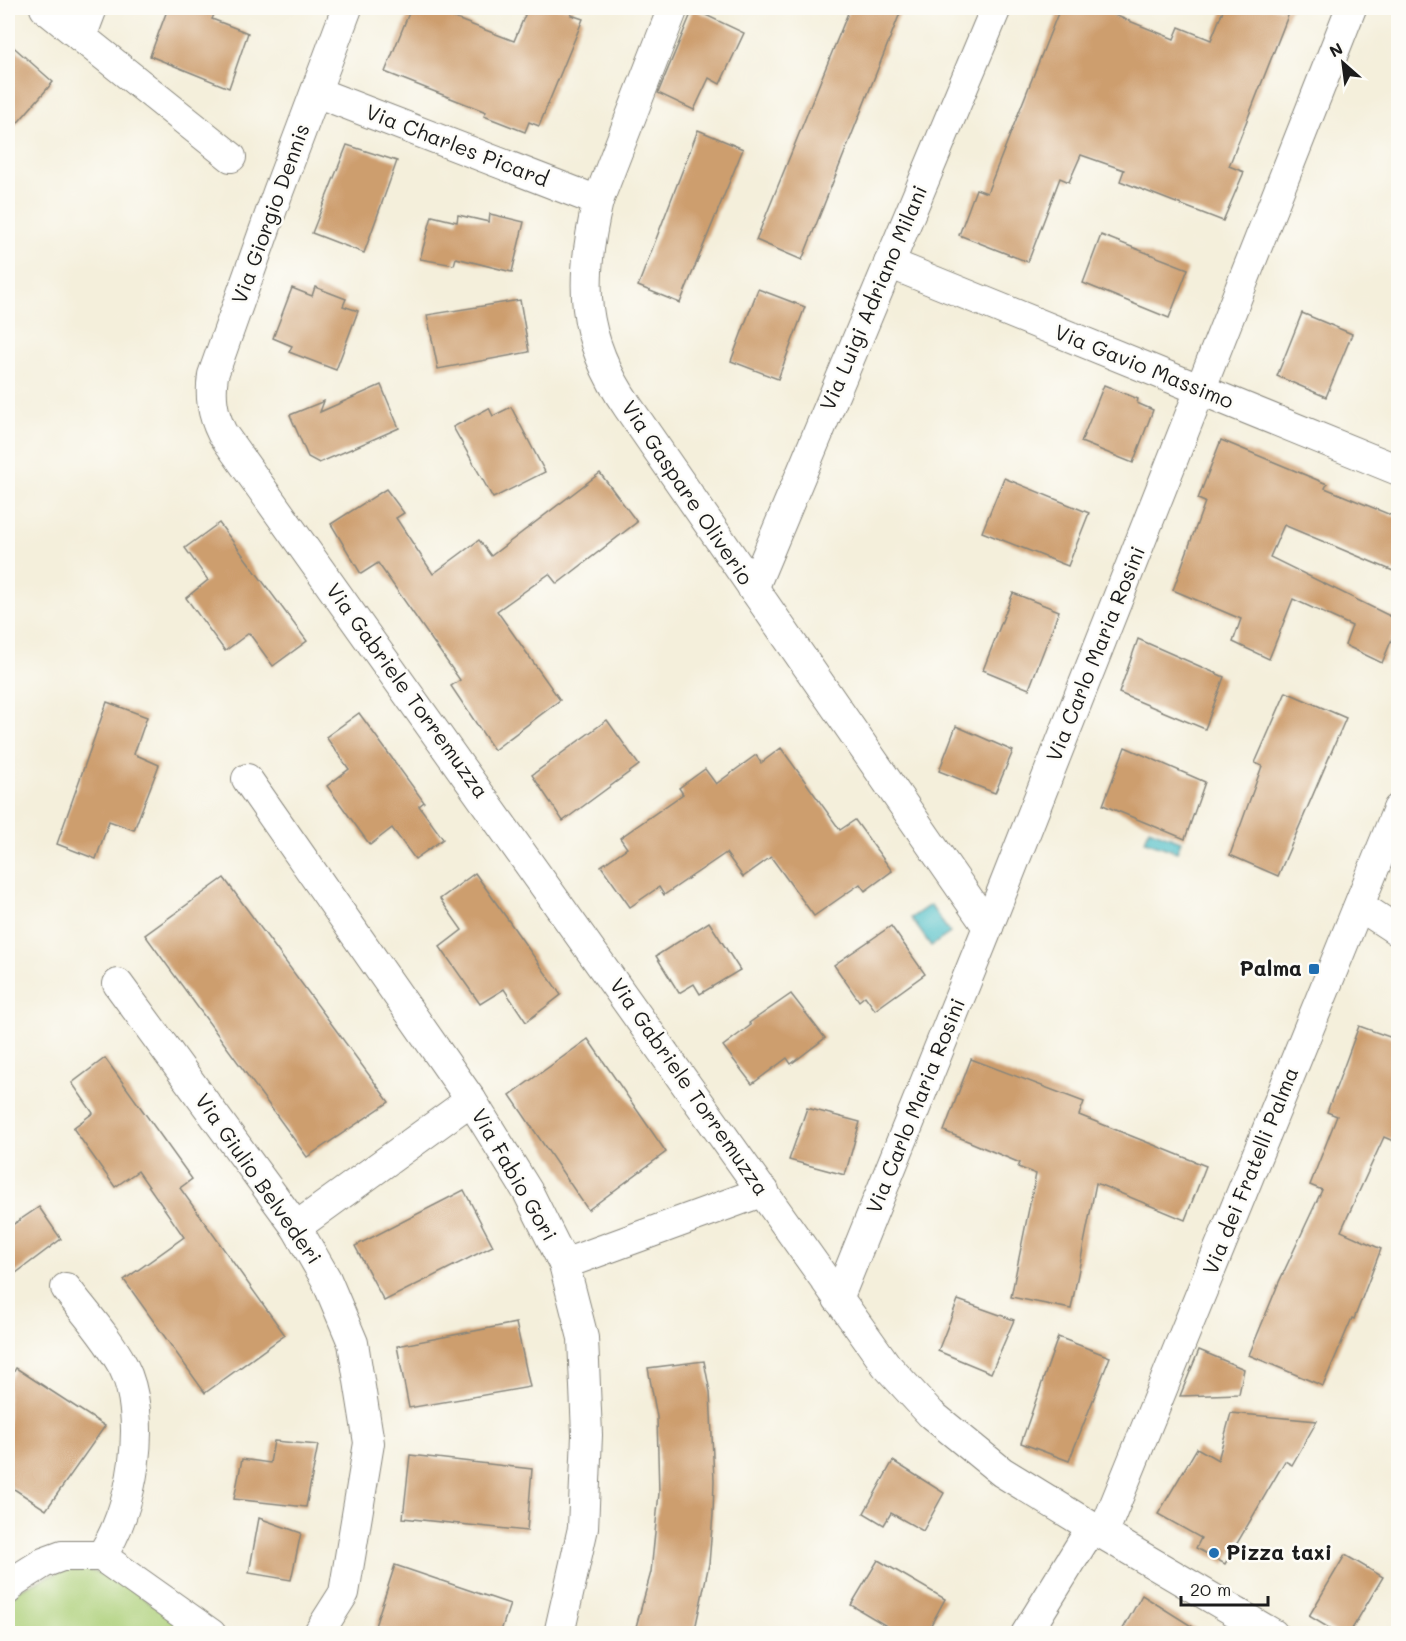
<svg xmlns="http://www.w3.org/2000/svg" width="1406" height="1641" viewBox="0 0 1406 1641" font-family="Mali,sans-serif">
<rect width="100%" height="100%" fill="#fdfcf7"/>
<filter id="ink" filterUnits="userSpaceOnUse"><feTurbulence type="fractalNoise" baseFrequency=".0167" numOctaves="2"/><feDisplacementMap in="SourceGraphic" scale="12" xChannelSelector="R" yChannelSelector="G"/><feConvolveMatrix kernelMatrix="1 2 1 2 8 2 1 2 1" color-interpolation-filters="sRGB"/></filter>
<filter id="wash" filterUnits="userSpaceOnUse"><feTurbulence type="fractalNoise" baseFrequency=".008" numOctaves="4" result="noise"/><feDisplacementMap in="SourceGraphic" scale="24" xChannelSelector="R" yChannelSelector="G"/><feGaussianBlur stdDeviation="1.35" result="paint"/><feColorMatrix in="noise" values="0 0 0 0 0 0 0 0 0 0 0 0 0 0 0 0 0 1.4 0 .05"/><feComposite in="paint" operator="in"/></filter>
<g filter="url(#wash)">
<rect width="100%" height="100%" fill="#f4efdb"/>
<!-- green -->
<polygon fill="#accf78" stroke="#64764a" stroke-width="1.5" points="66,1569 86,1570 113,1576 194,1634 8,1634 8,1600 20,1589"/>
<!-- water -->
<g fill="#51bfc7" stroke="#366e72" stroke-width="1.5">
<polygon points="1149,829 1181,841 1177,852 1145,841"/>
<polygon points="930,905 950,933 931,946 911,918"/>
</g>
<g id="blocks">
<!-- building -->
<g fill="#cd9e6e">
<polygon points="168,8 217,8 212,19 248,33 229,88 150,56"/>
<polygon points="411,8 428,8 514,41 528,8 574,8 571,15 583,19 539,126 529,122 525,132 484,116 486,112 385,72"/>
<polygon points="850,8 902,8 802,260 756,240"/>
<polygon points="1060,8 1097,8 1174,39 1179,27 1211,40 1224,8 1291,8 1229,166 1244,172 1223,221 1120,181 1124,170 1081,155 1069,182 1060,178 1028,262 959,235 976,189 987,193"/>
<polygon points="693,9 744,33 720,84 709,78 694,110 658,93"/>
<polygon points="8,42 53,82 8,134"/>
<polygon points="698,130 743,149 680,303 638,286"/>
<polygon points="347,145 397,161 364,253 312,233"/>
<polygon points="490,214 524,222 512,272 456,258 454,265 420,259 432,216 457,222 458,215 489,222"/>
<polygon points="1101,235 1188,269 1169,318 1083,283"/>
<polygon points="315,287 346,299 343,306 358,311 336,370 289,352 292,346 273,338 292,288 312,296"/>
<polygon points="758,289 805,307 778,379 731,361"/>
<polygon points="520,300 529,352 438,369 427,315"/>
<polygon points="1302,313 1352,334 1326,397 1277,376"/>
<polygon points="381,385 399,428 319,463 308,457 290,415 324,401 320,412"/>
<polygon points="1104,385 1138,399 1137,403 1153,410 1133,463 1081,442"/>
<polygon points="511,407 545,472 493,498 453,427 489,408 493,416"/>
<polygon points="1221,440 1327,484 1325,488 1398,518 1398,573 1284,525 1270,557 1398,620 1398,624 1382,663 1345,645 1352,626 1293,599 1269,659 1233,642 1241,619 1173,590 1205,502 1198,499"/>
<polygon points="600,473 637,522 557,584 549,574 497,611 560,700 494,750 451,686 460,680 378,563 361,574 331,524 386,489 404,513 396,518 433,574 479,540 491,556"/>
<polygon points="1004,478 1089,513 1068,566 982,532"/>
<polygon points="219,523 307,641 273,666 249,633 225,651 186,598 208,580 185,548"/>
<polygon points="1013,593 1059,611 1029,689 983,670"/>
<polygon points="1138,639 1224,677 1205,729 1119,693"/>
<polygon points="1286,692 1346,718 1278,876 1230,855 1262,766 1255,763"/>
<polygon points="107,702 147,717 134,754 159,765 134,830 109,821 96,859 57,844"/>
<polygon points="359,713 424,802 419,806 443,839 415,859 392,828 370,845 327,786 349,769 326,737"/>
<polygon points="607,720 639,765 563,821 532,775"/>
<polygon points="956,726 1013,751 995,793 939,771"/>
<polygon points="1125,747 1205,782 1185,839 1103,805"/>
<polygon points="781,748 840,830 855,820 892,871 865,891 860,884 814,916 771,857 743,877 726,853 664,895 659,887 630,907 601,866 627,848 620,838 683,794 679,788 705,769 716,784 756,755 761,763"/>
<polygon points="475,873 561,995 526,1022 504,989 480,1004 440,947 462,930 440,899"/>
<polygon points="224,878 389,1102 307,1157 145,935"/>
<polygon points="709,922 740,970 700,994 694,984 679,993 656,956"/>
<polygon points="891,926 925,974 875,1010 865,996 859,1001 834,965"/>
<polygon points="791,994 825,1038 791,1064 787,1058 752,1084 723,1046 751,1025 749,1023"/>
<polygon points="1359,1026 1398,1040 1398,1143 1384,1137 1341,1231 1381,1249 1354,1319 1352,1318 1323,1386 1249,1355 1279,1282 1322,1190 1310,1185 1337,1116 1327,1112"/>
<polygon points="588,1039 666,1152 588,1210 510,1095"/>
<polygon points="105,1058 192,1179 180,1188 285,1335 205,1393 124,1280 184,1237 138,1171 115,1187 73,1128 93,1113 72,1083"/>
<polygon points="971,1059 1084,1102 1079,1115 1206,1166 1185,1220 1096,1183 1071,1309 1011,1297 1036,1174 1018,1167 1020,1163 944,1131"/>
<polygon points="807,1108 860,1122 845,1175 789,1160"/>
<polygon points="464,1190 493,1246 384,1301 355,1246"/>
<polygon points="39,1207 61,1239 8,1279 8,1228"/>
<polygon points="958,1300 1014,1320 991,1373 938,1351"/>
<polygon points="516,1323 530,1387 409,1408 397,1346"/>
<polygon points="1058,1337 1110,1357 1069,1461 1021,1443"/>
<polygon points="1199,1350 1244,1369 1239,1394 1180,1396"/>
<polygon points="704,1361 710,1392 714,1480 713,1514 709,1564 694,1634 634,1634 651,1572 659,1493 657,1417 648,1368"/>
<polygon points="16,1368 105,1426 46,1510 8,1485 8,1382"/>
<polygon points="1231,1413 1317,1421 1292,1465 1285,1461 1225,1564 1196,1548 1201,1538 1158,1514 1197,1448 1218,1460"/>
<polygon points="274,1441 318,1445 306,1507 234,1499 242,1459 270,1463"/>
<polygon points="410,1455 532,1469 527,1531 403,1518"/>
<polygon points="893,1461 944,1493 923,1531 891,1513 884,1525 864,1513"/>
<polygon points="259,1518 301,1533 291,1580 249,1573"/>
<polygon points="1345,1555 1383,1577 1349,1634 1339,1634 1309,1616"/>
<polygon points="878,1560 945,1599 926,1634 900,1634 851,1605"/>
<polygon points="395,1565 510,1604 500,1634 398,1634 375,1626"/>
<polygon points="1142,1595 1204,1634 1120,1634"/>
</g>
</g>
</g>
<g filter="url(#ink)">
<use href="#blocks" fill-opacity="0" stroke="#88867c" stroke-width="1.5"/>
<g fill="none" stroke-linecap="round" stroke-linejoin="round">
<defs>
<g id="minor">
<polyline points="45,8 231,157"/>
<path d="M 347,8 L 278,192 L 213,375 C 210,396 212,413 222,433 L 886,1365 L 931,1414 L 1002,1472 L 1103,1534 L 1273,1634"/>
<path d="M 673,8 L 598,201 C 579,281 580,337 628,407 L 988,927"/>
<polyline points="81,37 92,8"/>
<polyline points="316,92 598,201"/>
<polyline points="889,263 1398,470"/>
<polyline points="753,589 996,8"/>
<polyline points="247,779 471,1100 528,1192 564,1264 583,1338 587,1435 583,1528 559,1634"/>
<polyline points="1360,906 1398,931"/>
<polyline points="118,984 296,1227 326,1279 353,1343 369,1443 344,1593 318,1634"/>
<polyline points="296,1227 471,1100"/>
<polyline points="564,1264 764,1191"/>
<path d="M 66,1288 C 85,1313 108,1338 123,1366 C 149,1416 133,1512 101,1556"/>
<polyline points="838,1299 988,927 1351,8"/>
<polyline points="1103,1534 1398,809"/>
<polyline points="8,1589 13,1582 43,1563 62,1556 101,1556 211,1634"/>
<polyline points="1026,1634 1092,1527"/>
</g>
</defs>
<!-- minor casing -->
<use href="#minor" stroke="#88867c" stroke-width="32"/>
<!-- minor -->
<use href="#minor" stroke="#fff" stroke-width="30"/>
</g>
</g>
<!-- markers -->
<g fill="#1f6fb2" stroke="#fdfcf7" stroke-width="2">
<rect x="1308" y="963" width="12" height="12" rx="3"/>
<circle cx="1214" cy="1553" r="6"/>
</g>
<g text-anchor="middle" stroke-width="5" stroke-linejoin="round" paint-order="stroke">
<!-- street labels -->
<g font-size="21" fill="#1c1c1c" stroke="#fdfcf7">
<text transform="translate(457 146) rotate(21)" y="7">Via Charles Picard</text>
<text transform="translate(271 214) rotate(-70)" y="7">Via Giorgio Dennis</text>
<text transform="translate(874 298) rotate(-67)" y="7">Via Luigi Adriano Milani</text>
<text transform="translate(1144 367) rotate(22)" y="7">Via Gavio Massimo</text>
<text transform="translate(687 493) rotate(56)" y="7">Via Gaspare Oliverio</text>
<text transform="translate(1096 654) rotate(-68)" y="7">Via Carlo Maria Rosini</text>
<text transform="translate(407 691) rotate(54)" y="7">Via Gabriele Torremuzza</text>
<text transform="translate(689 1087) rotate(55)" y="7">Via Gabriele Torremuzza</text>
<text transform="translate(916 1106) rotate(-68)" y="7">Via Carlo Maria Rosini</text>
<text transform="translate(1251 1171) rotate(-68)" y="7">Via dei Fratelli Palma</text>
<text transform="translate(514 1175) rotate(60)" y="7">Via Fabio Gori</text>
<text transform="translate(258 1179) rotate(55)" y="7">Via Giulio Belvederi</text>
</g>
<!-- poi labels -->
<g font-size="21" font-weight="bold" fill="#1c1c1c" stroke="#fdfcf7" text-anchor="end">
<text x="1302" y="976">Palma</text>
<text x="1226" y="1560" text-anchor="start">Pizza taxi</text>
</g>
</g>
<!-- margin -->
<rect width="1406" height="1641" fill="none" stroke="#fdfcf7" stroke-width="30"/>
<!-- north arrow -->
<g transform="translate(1343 63) rotate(332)" stroke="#fdfcf7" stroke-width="4.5" paint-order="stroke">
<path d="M0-4.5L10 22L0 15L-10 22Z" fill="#1c1c1c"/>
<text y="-9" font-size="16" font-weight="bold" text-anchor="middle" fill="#1c1c1c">N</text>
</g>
<!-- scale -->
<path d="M1181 1596v9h87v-9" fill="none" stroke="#1c1c1c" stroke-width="3"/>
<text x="1190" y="1596" font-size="18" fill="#1c1c1c" stroke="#fdfcf7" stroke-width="4.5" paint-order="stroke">20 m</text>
</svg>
